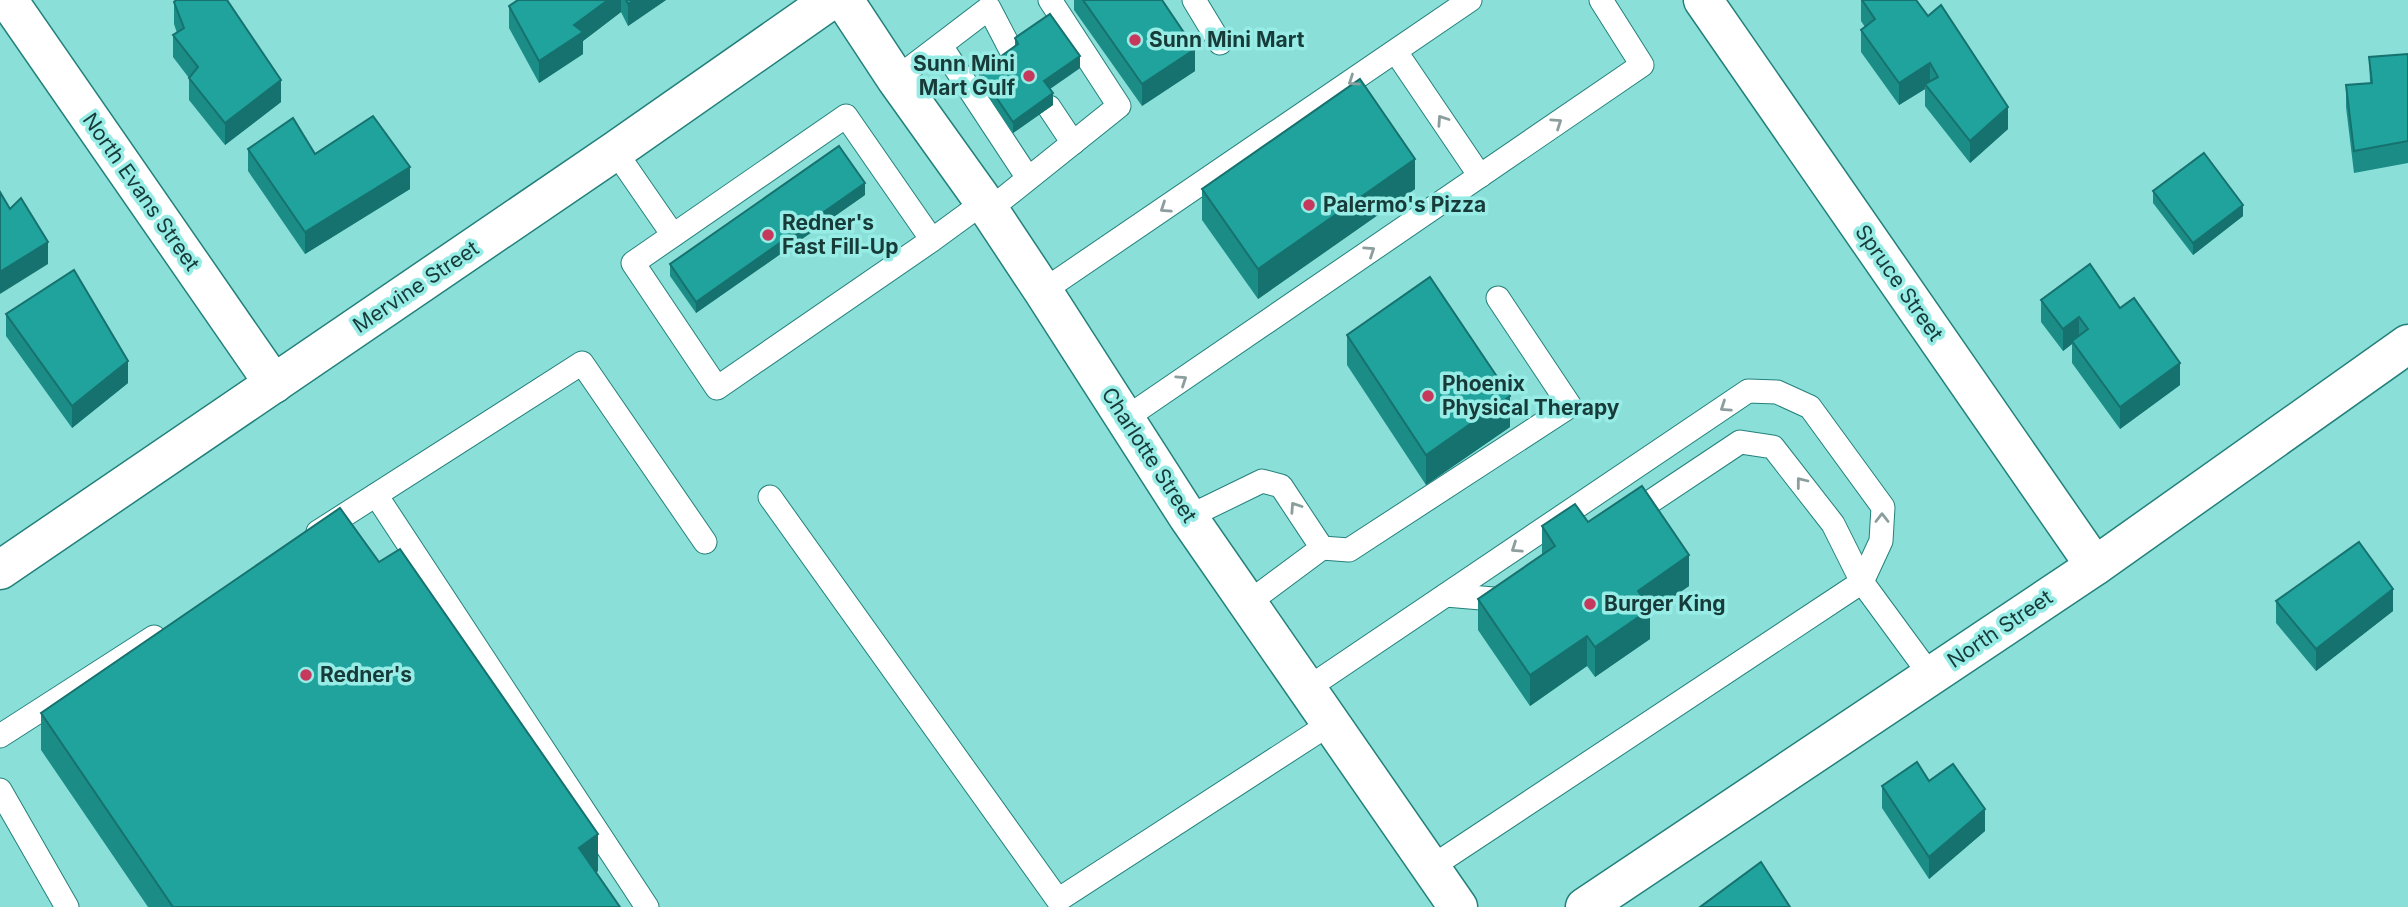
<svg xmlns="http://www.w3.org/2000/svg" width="2408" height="907" viewBox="0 0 2408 907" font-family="Inter,sans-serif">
<rect width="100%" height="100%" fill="#8adfd8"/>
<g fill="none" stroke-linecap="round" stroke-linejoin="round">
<defs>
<g id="service">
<polyline points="1194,0 1220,43"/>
<polyline points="941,46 1028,178"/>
<polyline points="1396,52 1480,176"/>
<polyline points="896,79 989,8 1015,58"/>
<polyline points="1049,107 1073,143"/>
<polyline points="615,151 673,235"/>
<polyline points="989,210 1119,106 1050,0"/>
<polyline points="932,240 846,116 633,263 717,388 932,240 984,202"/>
<polyline points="1043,291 1470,0"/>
<polyline points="1126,418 1642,65 1601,0"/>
<polyline points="376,495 647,907"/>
<polyline points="770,497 1058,900 1331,723"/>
<polyline points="1188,517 1262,481 1281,486 1322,548 1248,603"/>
<polyline points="1626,518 1740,442 1773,447 1833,524 1862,582"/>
<polyline points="318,532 582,363 705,542"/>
<polyline points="1322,548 1349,550 1570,406 1498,298"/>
<polyline points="1446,595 1505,600 1510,597"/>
<polyline points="1308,688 1748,391 1777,392 1810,407 1883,507 1881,541 1862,582"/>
<polyline points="0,736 154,637"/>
<polyline points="0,790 67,907"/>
<polyline points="1430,868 1862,582 1931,676"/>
</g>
<g id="minor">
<polyline points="8,0 274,384"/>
<polyline points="1703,0 2095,566"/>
<polyline points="1585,907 2095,566 2408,344"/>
</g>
<polyline id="tertiary" points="0,570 615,151 831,0"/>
<polyline id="secondary" points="844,0 896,79 984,202 1043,291 1188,517 1458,907"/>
</defs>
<!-- service casing -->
<use href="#service" stroke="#24807b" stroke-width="25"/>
<!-- minor casing -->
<use href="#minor" stroke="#24807b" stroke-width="41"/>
<!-- tertiary casing -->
<use href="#tertiary" stroke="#24807b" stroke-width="41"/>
<!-- secondary casing -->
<use href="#secondary" stroke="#24807b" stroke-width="41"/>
<!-- service -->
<use href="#service" stroke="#fff" stroke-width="23"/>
<!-- minor -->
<use href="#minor" stroke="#fff" stroke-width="38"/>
<!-- tertiary -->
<use href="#tertiary" stroke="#fff" stroke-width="38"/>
<!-- secondary -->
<use href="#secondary" stroke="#fff" stroke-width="38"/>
</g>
<!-- wall -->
<g fill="#1c8c87">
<polygon points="518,0 666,0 628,26 621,12 583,41 583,54 539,83 509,28 509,6"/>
<polygon points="1074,0 1162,0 1195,71 1142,106 1074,10"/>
<polygon points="1861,0 1916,0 2008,129 1970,163 1925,106 1925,89 1899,105 1861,52 1861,30 1865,27 1861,21"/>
<polygon points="174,2 281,102 225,145 189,100 189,78 173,57 173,35 177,33 174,24"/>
<polygon points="1015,38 1080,68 1050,89 1053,105 1013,133 979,83 979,72 1015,47"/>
<polygon points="2408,54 2408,163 2354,173 2346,107 2346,85 2370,83 2369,57"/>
<polygon points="248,149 315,154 410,189 305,254 248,171"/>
<polygon points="1202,189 1415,189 1258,299 1202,220"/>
<polygon points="2153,191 2243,216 2193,255 2153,203"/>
<polygon points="865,195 696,313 670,276 670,264"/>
<polygon points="2041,300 2120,308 2180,385 2120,429 2072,363 2072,344 2063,351 2041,322"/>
<polygon points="6,314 128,383 72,428 6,336"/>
<polygon points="1347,335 1510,427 1426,485 1347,365"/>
<polygon points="1588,522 1689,586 1650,613 1650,639 1595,677 1587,666 1530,706 1478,630 1478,599 1542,556 1542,526"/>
<polygon points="2276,601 2393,611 2316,671 2276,623"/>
<polygon points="41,713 598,871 596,872 620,907 148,907 41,750"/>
<polygon points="1929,781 1985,831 1929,879 1882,808 1882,786"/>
</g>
<!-- shaded-wall -->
<g fill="#16726e">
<polygon points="608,0 621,0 621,12 583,41 583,54 539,83 539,61 574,25"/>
<polygon points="634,0 666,0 628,26 628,4"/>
<polygon points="1195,49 1195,71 1142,106 1142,84"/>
<polygon points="1080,56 1080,68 1044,93 1044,81"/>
<polygon points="1930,63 1930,85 1925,84 1925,89 1899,105 1899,83"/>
<polygon points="281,80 281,102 225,145 225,123"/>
<polygon points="1053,93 1053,105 1013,133 1013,122"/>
<polygon points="2008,107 2008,129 1970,163 1970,141"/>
<polygon points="1415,159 1415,189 1258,299 1258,269"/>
<polygon points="410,167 410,189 305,254 305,232"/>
<polygon points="865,183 865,195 696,313 696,302"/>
<polygon points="2243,205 2243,216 2193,255 2193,243"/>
<polygon points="48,242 48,264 0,294 0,272"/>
<polygon points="2079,317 2079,339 2072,341 2072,344 2063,351 2063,329"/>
<polygon points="128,361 128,383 72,428 72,406"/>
<polygon points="2180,363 2180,385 2120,429 2120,407"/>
<polygon points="1510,396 1510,427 1426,485 1426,455"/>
<polygon points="1689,555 1689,586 1650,613 1650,639 1595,677 1595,647 1638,591"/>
<polygon points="2393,589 2393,611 2316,671 2316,649"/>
<polygon points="1587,636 1587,666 1530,706 1530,675"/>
<polygon points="1985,809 1985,831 1929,879 1929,857"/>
<polygon points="598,834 598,871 579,885 579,848"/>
</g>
<!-- building -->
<g fill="#20a39d" stroke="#16726e" stroke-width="2">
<polygon points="176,0 227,0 281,80 225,123 189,78 198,67 173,35 184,28 174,2"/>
<polygon points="518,0 608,0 574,25 583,32 539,61 509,6"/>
<polygon points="626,0 634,0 628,4"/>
<polygon points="1083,0 1162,0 1195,49 1142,84"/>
<polygon points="1862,0 1916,0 1928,16 1941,5 2008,107 1970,141 1925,84 1938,77 1930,63 1899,83 1861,30 1875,19"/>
<polygon points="1050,14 1080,56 1044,81 1053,93 1013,122 979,72 1018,44 1015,38"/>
<polygon points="2408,54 2408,141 2354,151 2346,85 2372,83 2369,57"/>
<polygon points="1360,79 1415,159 1258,269 1202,189"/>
<polygon points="373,116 410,167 305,232 248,149 293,118 315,154"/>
<polygon points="839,146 865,183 696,302 670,264"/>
<polygon points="2204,153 2243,205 2193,243 2153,191"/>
<polygon points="0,192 10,209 21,198 48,242 0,272"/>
<polygon points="2090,264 2120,308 2134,298 2180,363 2120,407 2072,341 2088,329 2079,317 2063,329 2041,300"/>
<polygon points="74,270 128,361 72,406 6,314"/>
<polygon points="1430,277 1510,396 1426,455 1347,335"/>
<polygon points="1642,486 1689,555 1638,591 1650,609 1595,647 1587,636 1530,675 1478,599 1555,546 1542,526 1575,504 1588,522"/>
<polygon points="340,508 379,562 400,549 598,834 579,848 620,907 173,907 41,713"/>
<polygon points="2359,542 2393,589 2316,649 2276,601"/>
<polygon points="1917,762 1929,781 1953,764 1985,809 1929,857 1882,786"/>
<polygon points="1761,862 1790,907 1700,907"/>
</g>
<!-- one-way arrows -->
<defs><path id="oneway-chevron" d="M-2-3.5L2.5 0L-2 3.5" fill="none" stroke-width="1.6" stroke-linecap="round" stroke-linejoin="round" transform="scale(1.75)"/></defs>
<g stroke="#8b9d9c">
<use href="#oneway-chevron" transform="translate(1353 81) rotate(146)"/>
<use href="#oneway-chevron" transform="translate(1442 120) rotate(-124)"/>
<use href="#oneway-chevron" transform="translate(1557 123) rotate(-34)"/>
<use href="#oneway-chevron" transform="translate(1165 208) rotate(146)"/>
<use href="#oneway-chevron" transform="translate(1370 251) rotate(-34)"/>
<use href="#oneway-chevron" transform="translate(1182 380) rotate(-34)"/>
<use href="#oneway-chevron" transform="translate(1725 407) rotate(146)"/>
<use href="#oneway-chevron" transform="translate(1801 482) rotate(-128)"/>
<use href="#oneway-chevron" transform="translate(1295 507) rotate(-124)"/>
<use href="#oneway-chevron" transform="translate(1882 518) rotate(-90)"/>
<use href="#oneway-chevron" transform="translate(1516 548) rotate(146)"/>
</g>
<!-- markers -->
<g fill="#c7385d" stroke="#97ece6" stroke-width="2.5">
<circle cx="1135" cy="40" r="7"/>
<circle cx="1029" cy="76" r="7"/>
<circle cx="1309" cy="205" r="7"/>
<circle cx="768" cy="235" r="7"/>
<circle cx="1428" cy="396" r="7"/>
<circle cx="1590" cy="604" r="7"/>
<circle cx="306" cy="675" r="7"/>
</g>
<g text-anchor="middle" stroke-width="7" stroke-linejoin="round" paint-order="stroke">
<!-- poi labels -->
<g font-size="21" font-weight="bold" fill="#173b39" stroke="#97ece6" text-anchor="start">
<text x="1149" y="47">Sunn Mini Mart</text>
<text x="1015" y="71" text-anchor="end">Sunn Mini<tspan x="1015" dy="24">Mart Gulf</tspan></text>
<text x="1323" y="212">Palermo's Pizza</text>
<text x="782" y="230">Redner's<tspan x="782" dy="24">Fast Fill-Up</tspan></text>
<text x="1442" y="391">Phoenix<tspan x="1442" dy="24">Physical Therapy</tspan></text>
<text x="1604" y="611">Burger King</text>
<text x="320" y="682">Redner's</text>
</g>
<!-- street labels -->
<g font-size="21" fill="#173b39" stroke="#97ece6">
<text transform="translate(141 192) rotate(55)" y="7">North Evans Street</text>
<text transform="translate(1899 283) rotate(55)" y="7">Spruce Street</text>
<text transform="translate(416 287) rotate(-34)" y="7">Mervine Street</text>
<text transform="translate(1149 455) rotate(57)" y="7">Charlotte Street</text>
<text transform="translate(2000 629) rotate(-34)" y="7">North Street</text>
</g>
</g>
</svg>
